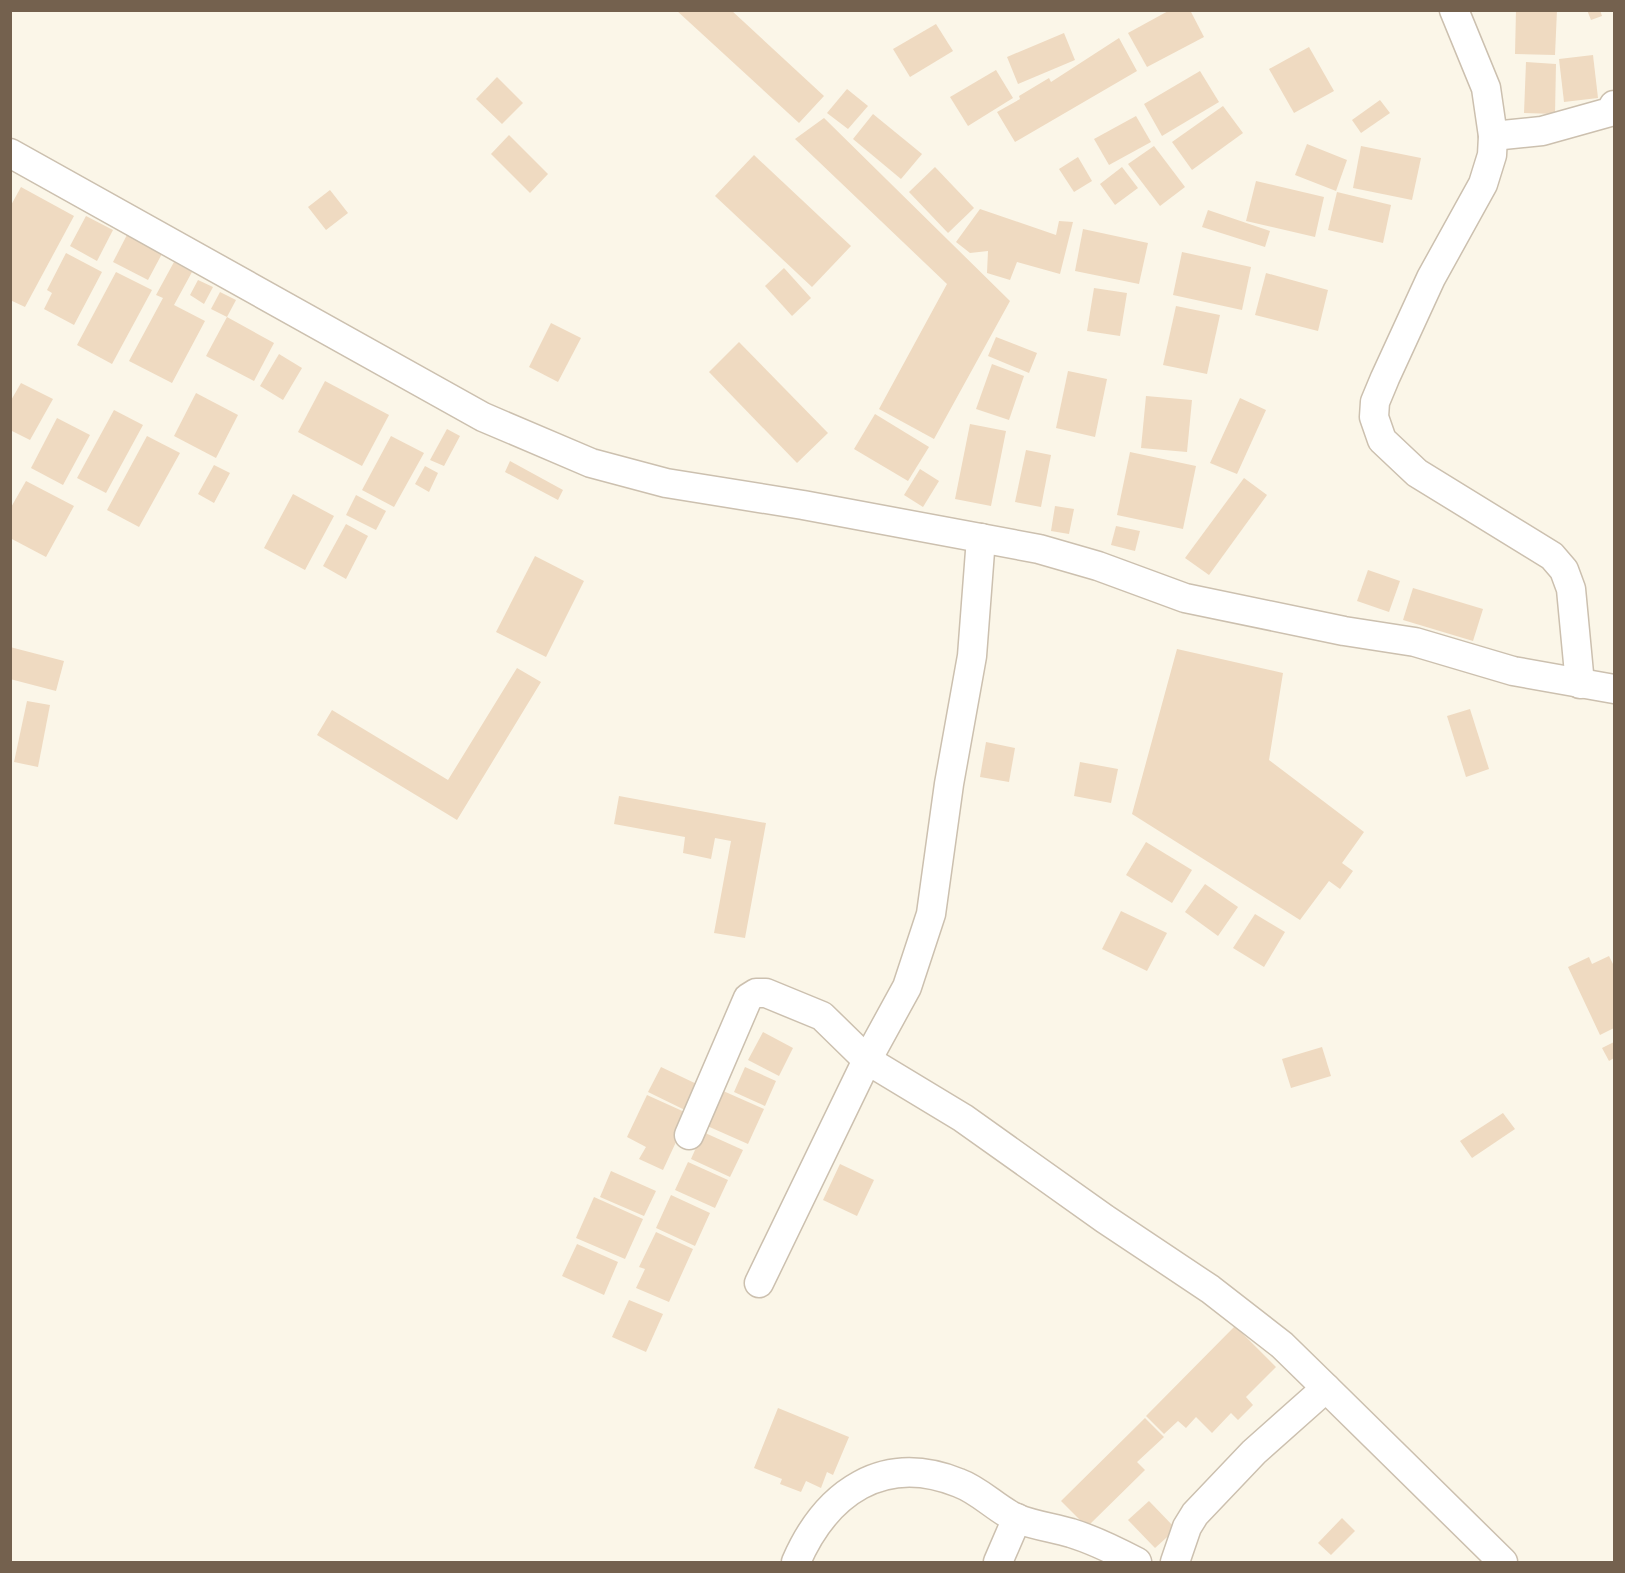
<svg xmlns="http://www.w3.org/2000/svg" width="1625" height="1573" viewBox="0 0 1625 1573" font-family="Lato,sans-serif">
<rect width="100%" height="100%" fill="#fbf6e8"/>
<!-- building -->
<g fill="#efdac1">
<polygon points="676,10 731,10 824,96 799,123"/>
<polygon points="1170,10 1190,10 1204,37 1147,67 1128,33"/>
<polygon points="1516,10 1557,10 1555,55 1515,54"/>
<polygon points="1587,10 1600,10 1602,16 1591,20"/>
<polygon points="936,24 953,51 910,77 893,49"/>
<polygon points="1064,33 1075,60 1018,84 1007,57"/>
<polygon points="1119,38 1137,71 1015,142 997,112 1020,99 1019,96 1049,78 1051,82"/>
<polygon points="1309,47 1334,91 1294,113 1269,69"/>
<polygon points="1593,55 1598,98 1564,102 1559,59"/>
<polygon points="1526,62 1556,64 1555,114 1524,113"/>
<polygon points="996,70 1013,98 968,126 950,97"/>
<polygon points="1200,71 1219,102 1162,136 1144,104"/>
<polygon points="497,77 523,103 502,124 476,99"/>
<polygon points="847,89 868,106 848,129 827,113"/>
<polygon points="1380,100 1390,113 1361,133 1352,120"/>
<polygon points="1223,106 1243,133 1192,170 1172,142"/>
<polygon points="873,114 922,154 901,179 853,139"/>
<polygon points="1136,116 1151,142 1109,165 1094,139"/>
<polygon points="824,118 1010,301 934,439 879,409 947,284 795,139"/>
<polygon points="509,135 548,174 530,193 491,154"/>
<polygon points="1307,144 1347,160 1336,191 1295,175"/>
<polygon points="1154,146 1185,187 1160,206 1128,164"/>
<polygon points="1361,146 1421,158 1412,200 1353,188"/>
<polygon points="754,155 851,246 812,287 715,196"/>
<polygon points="1078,157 1092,181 1074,192 1059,169"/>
<polygon points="935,167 974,208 948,233 909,192"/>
<polygon points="1122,167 1138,188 1115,205 1100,184"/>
<polygon points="1256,181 1324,197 1315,237 1246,221"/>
<polygon points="21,187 74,216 25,307 10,300 10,207"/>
<polygon points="330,190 348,213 326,230 308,207"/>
<polygon points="1337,192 1391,205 1383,243 1328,230"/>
<polygon points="980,209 1056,235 1059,221 1073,222 1060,274 1017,262 1010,280 987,273 988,251 970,253 956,242"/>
<polygon points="1208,210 1270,231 1265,247 1202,227"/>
<polygon points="86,216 113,230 97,261 70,246"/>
<polygon points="1083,229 1148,243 1139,284 1075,271"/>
<polygon points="129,231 164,250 148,280 113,262"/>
<polygon points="1182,252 1251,267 1242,310 1173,295"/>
<polygon points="66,253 102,272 74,325 44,309 52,293 47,290"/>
<polygon points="174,262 192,272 174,305 205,321 172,383 129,361 163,298 156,295"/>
<polygon points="784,268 811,298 792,316 765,286"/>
<polygon points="116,272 152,290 112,364 77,345"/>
<polygon points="1266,273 1328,290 1318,331 1255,315"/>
<polygon points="198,280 213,287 204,304 190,295"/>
<polygon points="1094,288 1127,293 1120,336 1087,331"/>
<polygon points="220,292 236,300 227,317 211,309"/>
<polygon points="1176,306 1220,315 1207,374 1163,365"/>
<polygon points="227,317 274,343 254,381 206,356"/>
<polygon points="551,323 581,338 558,382 529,367"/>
<polygon points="996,337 1037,353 1029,373 988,356"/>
<polygon points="739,342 828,433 797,463 709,372"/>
<polygon points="279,354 302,368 283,400 260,386"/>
<polygon points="992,364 1024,376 1009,420 976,409"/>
<polygon points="1068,371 1107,379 1095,437 1056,428"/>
<polygon points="325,381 389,415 362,466 298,432"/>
<polygon points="21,383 53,399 30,440 10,430 10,402"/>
<polygon points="196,393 238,415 216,458 174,436"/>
<polygon points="1146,396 1192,400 1187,452 1141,448"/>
<polygon points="1240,398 1266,410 1237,474 1210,463"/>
<polygon points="114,410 143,425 106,493 77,478"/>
<polygon points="875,414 929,447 908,481 854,449"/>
<polygon points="57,418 90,435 63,485 31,468"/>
<polygon points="970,424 1006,431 991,506 955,499"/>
<polygon points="447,429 460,436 444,466 430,460"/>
<polygon points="147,436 180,453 139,527 107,510"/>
<polygon points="391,436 424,453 394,507 362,490"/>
<polygon points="1026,450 1051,455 1041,507 1015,502"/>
<polygon points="1130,452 1196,466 1183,529 1117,515"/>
<polygon points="510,461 563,490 558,500 505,472"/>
<polygon points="214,465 230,473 214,503 198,494"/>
<polygon points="425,466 438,473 429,492 415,484"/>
<polygon points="920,469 939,481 923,507 904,495"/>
<polygon points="1244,478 1267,495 1209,575 1185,558"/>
<polygon points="26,481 74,506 46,557 10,538 10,509"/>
<polygon points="293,494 334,516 305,570 264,548"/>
<polygon points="356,495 386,511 376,530 346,515"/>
<polygon points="1055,506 1074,509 1069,534 1051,531"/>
<polygon points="346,524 368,536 346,579 323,566"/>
<polygon points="1116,526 1140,531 1135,551 1111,545"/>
<polygon points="535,556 584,581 546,657 496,632"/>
<polygon points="1368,570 1400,581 1389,612 1357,601"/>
<polygon points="1413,588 1483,609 1473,641 1403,620"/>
<polygon points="10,647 64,661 56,691 10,679"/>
<polygon points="1177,649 1283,673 1269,760 1364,832 1342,863 1353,871 1340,889 1329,881 1300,920 1132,814"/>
<polygon points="517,668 541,682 457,820 317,735 332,710 448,780"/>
<polygon points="27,701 50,705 38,767 14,762"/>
<polygon points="1470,709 1489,769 1466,777 1447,716"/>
<polygon points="986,742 1015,748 1009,782 980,777"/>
<polygon points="1080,762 1118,769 1111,803 1074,796"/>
<polygon points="619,796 766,823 745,938 714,933 731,841 715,838 711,859 683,853 685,837 614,824"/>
<polygon points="1146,842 1192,870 1172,903 1126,875"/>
<polygon points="1205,884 1238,907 1218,936 1185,912"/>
<polygon points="1121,911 1167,933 1147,971 1102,949"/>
<polygon points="1255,914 1285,932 1264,967 1233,948"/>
<polygon points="1609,956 1614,966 1614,1028 1600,1035 1568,967 1589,957 1592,964"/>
<polygon points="763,1032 793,1048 779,1076 748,1060"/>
<polygon points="1614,1042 1614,1058 1609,1061 1602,1048"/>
<polygon points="1322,1047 1331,1076 1291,1088 1282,1059"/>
<polygon points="661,1067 703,1087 691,1113 648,1092"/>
<polygon points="745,1067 776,1081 765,1106 734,1092"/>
<polygon points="721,1090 764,1109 748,1144 705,1125"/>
<polygon points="647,1095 689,1114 663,1170 639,1159 646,1147 627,1137"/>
<polygon points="1503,1113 1515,1129 1472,1158 1460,1141"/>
<polygon points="703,1132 743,1150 730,1177 691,1159"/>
<polygon points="688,1162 728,1180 715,1208 675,1190"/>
<polygon points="840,1164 874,1180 857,1216 823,1200"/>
<polygon points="611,1171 656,1191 644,1216 600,1197"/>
<polygon points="671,1195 710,1213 695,1246 656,1228"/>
<polygon points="594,1197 643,1219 625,1259 576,1238"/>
<polygon points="656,1232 693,1249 669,1302 636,1288 645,1269 639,1267"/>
<polygon points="577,1244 618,1262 604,1295 562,1276"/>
<polygon points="629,1300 663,1314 646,1352 612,1337"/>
<polygon points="1235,1326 1276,1367 1246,1397 1253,1405 1238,1420 1231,1413 1212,1433 1196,1417 1186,1428 1178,1421 1164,1434 1146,1416"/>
<polygon points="778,1408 849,1437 833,1475 827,1472 821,1488 806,1481 801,1492 780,1484 782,1479 754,1468"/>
<polygon points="1145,1418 1164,1437 1137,1462 1145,1470 1087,1527 1061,1501"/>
<polygon points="1149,1501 1176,1529 1155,1548 1128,1520"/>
<polygon points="1342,1518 1355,1531 1331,1555 1318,1543"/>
</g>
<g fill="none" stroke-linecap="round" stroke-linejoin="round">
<defs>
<g id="street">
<polyline points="1454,10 1486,88 1493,136 1492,155 1483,184 1431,278 1385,378 1375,402 1374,417 1382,440 1417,473 1552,556 1564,570 1571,589 1580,684"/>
<polyline points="1493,136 1542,131 1610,112 1614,105"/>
<polyline points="10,153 483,417 591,463 666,483 803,505 1039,549 1098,566 1185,598 1344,631 1415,642 1513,671 1614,689"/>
<polyline points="689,1135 748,998 756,993 766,993 822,1016 867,1060 963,1118 1105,1219 1210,1289 1282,1345 1326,1388 1254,1452 1195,1514 1187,1527 1175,1562"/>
<polyline points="759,1283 867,1060 907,987 931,914 949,784 972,656 981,538"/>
<polyline points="1326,1388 1503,1562"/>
<path d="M 796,1562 C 826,1493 883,1452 959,1483 C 981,1491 997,1510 1018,1519 C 1034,1525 1053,1528 1071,1533 C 1094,1540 1116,1551 1137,1562"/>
<polyline points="998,1562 1017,1518"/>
</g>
</defs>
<!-- street casing -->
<use href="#street" stroke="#ccc0af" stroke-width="31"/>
<!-- street -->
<use href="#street" stroke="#fff" stroke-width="28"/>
</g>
<!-- border -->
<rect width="1625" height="1573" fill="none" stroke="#74614e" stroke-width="24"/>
</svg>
